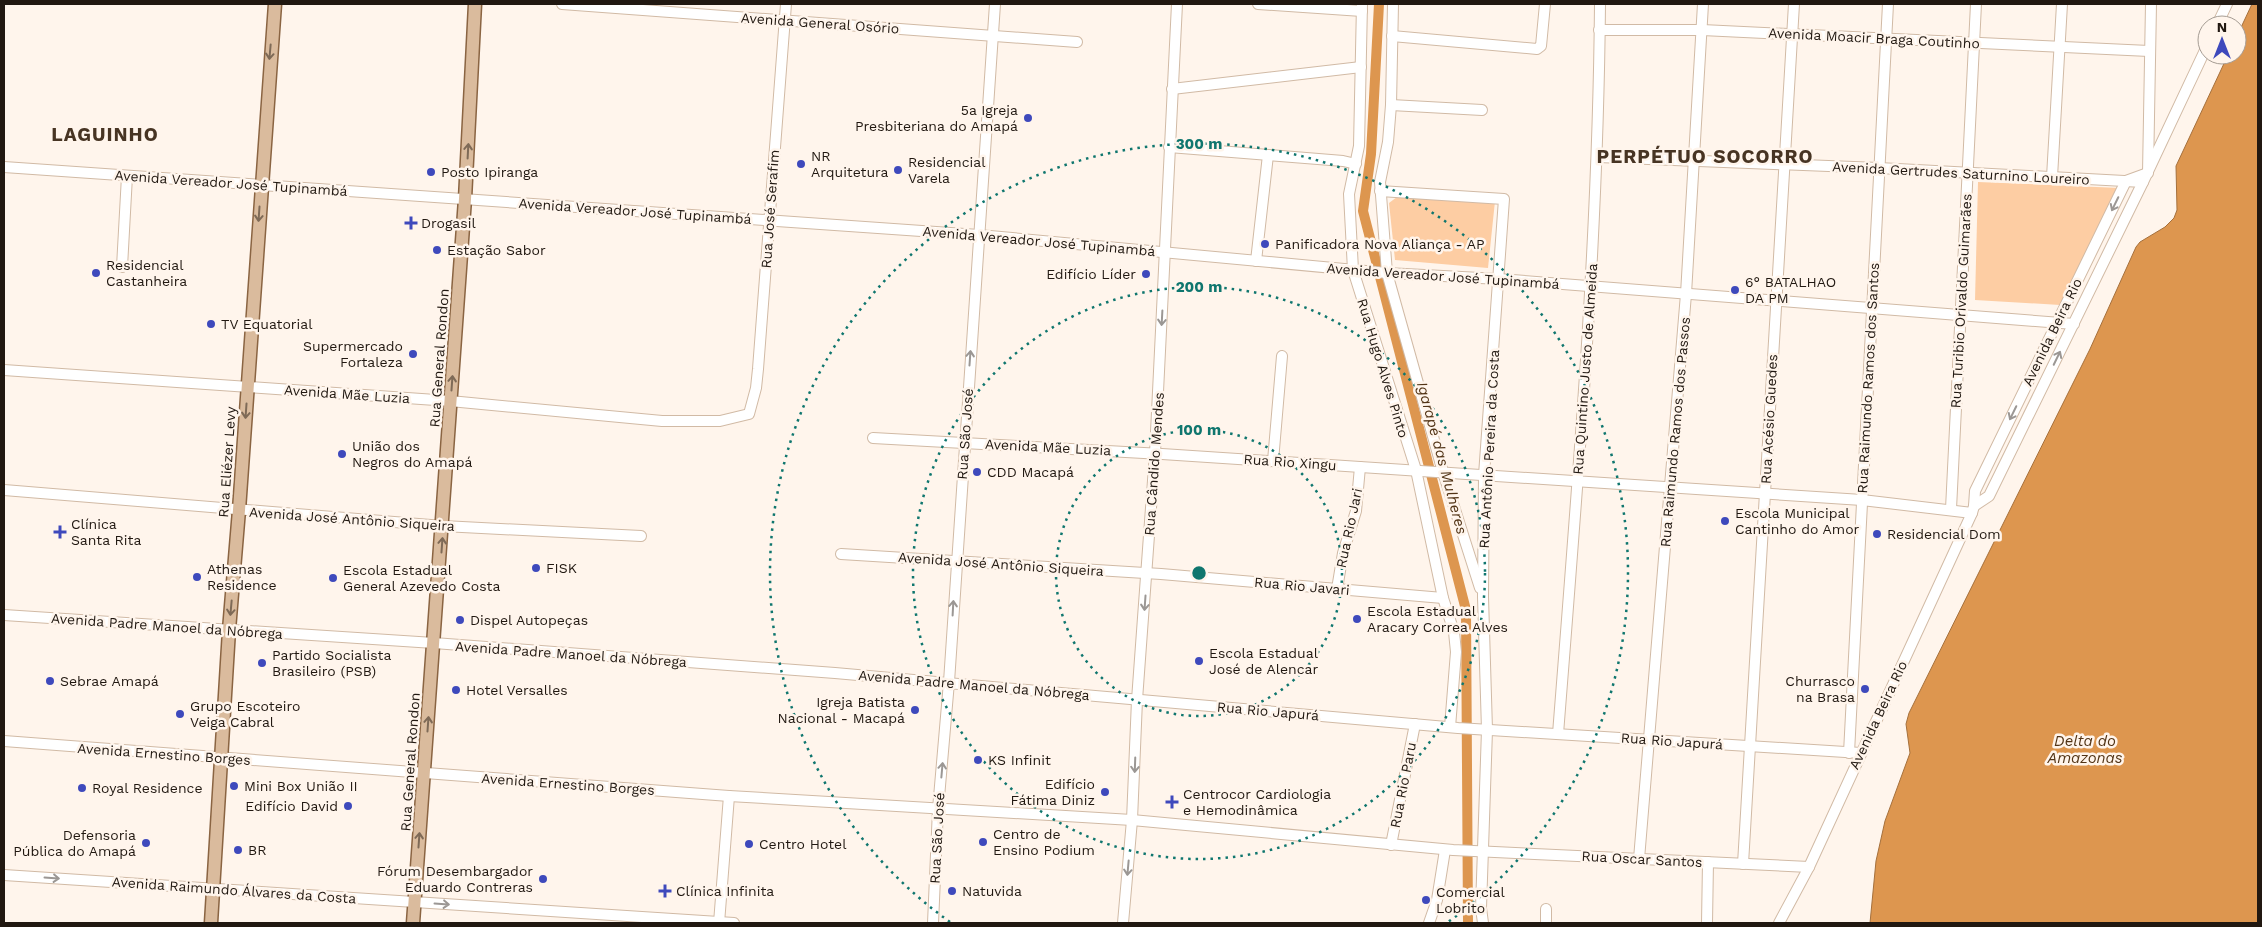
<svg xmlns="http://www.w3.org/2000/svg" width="2262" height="927" viewBox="0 0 2262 927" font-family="'Work Sans',sans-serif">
<rect width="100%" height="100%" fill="#fff5ec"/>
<!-- green -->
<g fill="#fdcda3">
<polygon points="1978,182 2120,188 2060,305 1975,300"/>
<polygon points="1401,194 1495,201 1488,268 1395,260 1389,203"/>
</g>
<!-- water -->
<polygon fill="#dd964f" stroke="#a5703c" points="2252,4 2258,4 2258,923 1870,923 1876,861 1885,821 1910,753 1906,724 1909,713 2090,349 2136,247 2140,242 2165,227 2174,218 2177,210 2176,166 2228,55 2237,55 2237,36"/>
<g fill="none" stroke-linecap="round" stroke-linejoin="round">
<!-- canal -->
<polyline stroke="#dd964f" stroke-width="10" points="1379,4 1371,154 1363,211 1466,610 1468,923"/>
<defs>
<g id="minor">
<polyline points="562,4 1077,42"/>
<polyline points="1258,4 1362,11"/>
<polyline points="1362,4 1359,146 1349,194 1353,270 1416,470 1443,598 1454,632 1456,652 1450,727"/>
<polyline points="1393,4 1391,105 1388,142 1380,182 1387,273 1443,472 1480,588"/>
<polyline points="2217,25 2227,4"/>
<polyline points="1599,30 1702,30 2149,51"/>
<polyline points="1392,36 1537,49 1541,46 1545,4"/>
<polyline points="1172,89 1361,67"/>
<polyline points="1391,105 1482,110"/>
<polyline points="1169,147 1343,161 1356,164"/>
<polyline points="1598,157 1879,168 2143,182"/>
<polyline points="4,167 979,235 1387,273 1499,279 2074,324"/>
<polyline points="2052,177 2062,4"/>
<polyline points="1380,191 1504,199 1484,475 1483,597 1487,730 1481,908 1483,923"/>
<polyline points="1256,261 1268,155"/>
<polyline points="122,267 127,176"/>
<polyline points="4,370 450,401 662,421 720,421 749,414 756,388 758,369 786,4"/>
<polyline points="873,438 1162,454 1862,500 1972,513"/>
<polyline points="1273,461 1282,356"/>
<polyline points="4,490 443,526 641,536"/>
<polyline points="1974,506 1989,496 2143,182 2207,46"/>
<polyline points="1951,509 1976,4"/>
<polyline points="841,554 1161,574 1443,598"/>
<polyline points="1337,589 1343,553 1356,511 1360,467"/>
<polyline points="4,615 434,643 835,673 1458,728 1861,753"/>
<path d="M 1558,734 C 1577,491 1598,248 1600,4"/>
<polyline points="4,741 729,796 1132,820 1453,850 1809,867"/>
<polyline points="1849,753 1888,4"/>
<polyline points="1391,845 1415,724"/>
<polyline points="1639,859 1686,294 1703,4"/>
<polyline points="1743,864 1794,4"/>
<polyline points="4,875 734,923"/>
<polyline points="719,923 729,796"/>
<polyline points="933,923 938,809 949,682 995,4"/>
<polyline points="1123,923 1132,820 1137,700 1155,453 1177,4"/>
<polyline points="1429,923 1437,900 1445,850"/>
<polyline points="1546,923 1546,909"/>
<polyline points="1707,923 1708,862"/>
<polyline points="1779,923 1809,867 1972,513 1974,506 1975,491 2126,181 2148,173 2151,4"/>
</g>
<g id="major">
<polyline points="211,923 229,630 239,510 275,4"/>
<polyline points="413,923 465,199 475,4"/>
</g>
</defs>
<!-- minor casing -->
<use href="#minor" stroke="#d1baa5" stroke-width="12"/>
<!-- major casing -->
<use href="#major" stroke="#8a6442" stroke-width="15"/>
<!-- minor -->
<use href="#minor" stroke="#fff" stroke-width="10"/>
<!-- major -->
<use href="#major" stroke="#dabb9d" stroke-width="12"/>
</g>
<!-- one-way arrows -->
<defs><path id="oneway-shaft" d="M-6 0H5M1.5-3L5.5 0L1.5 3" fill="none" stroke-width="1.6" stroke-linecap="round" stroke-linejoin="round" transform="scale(1.25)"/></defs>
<g stroke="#7e6a57">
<use href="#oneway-shaft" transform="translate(270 52) rotate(95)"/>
<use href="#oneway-shaft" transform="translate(468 151) rotate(-87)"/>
<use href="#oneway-shaft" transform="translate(259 214) rotate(94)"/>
<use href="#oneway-shaft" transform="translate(452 383) rotate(-86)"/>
<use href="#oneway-shaft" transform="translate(246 411) rotate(94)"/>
<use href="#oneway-shaft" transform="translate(442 545) rotate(-86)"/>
<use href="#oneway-shaft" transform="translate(231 608) rotate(95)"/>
<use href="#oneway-shaft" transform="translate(428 724) rotate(-86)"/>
<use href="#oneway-shaft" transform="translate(419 840) rotate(-86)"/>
</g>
<g stroke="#9b9794">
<use href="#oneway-shaft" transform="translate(2115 204) rotate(116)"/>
<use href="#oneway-shaft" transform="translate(1162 318) rotate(93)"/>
<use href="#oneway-shaft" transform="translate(970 358) rotate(-86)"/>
<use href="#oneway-shaft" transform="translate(2057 358) rotate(-64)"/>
<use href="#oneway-shaft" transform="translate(2013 413) rotate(116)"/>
<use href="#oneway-shaft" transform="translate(1145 603) rotate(94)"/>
<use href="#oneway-shaft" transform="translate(953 608) rotate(-87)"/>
<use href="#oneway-shaft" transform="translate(1135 765) rotate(92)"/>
<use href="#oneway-shaft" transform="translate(942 770) rotate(-85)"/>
<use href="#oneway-shaft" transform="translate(1128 868) rotate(95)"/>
<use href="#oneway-shaft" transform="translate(52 878) rotate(4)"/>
<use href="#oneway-shaft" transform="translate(442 904) rotate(4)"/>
</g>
<!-- distance rings -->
<g fill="none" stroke="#0f766e" stroke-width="2.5" stroke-dasharray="2.5 5">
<circle cx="1199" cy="573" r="143"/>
<circle cx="1199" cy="573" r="286"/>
<path d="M950 922A429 429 0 1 1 1448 922"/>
</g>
<!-- markers -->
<g fill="#3e49bc" stroke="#fff5ec" stroke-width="2">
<circle cx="1028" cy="118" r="5"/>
<circle cx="801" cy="164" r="5"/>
<circle cx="898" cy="170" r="5"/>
<circle cx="431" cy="172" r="5"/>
<path d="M408.5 215.5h5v5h5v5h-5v5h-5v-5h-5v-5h5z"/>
<circle cx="1265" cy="244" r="5"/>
<circle cx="437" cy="250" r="5"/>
<circle cx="96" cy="273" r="5"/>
<circle cx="1146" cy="274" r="5"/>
<circle cx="1735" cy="290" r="5"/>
<circle cx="211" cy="324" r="5"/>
<circle cx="413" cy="354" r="5"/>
<circle cx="342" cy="454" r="5"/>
<circle cx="977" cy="472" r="5"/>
<circle cx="1725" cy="521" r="5"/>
<path d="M57.5 524.5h5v5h5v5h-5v5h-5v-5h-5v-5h5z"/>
<circle cx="1877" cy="534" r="5"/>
<circle cx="536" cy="568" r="5"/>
<circle cx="197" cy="577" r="5"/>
<circle cx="333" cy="578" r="5"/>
<circle cx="1357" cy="619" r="5"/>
<circle cx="460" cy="620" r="5"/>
<circle cx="1199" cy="661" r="5"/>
<circle cx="262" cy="663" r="5"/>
<circle cx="50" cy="681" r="5"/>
<circle cx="1865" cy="689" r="5"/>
<circle cx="456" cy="690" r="5"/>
<circle cx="915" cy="710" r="5"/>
<circle cx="180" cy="714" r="5"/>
<circle cx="978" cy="760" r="5"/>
<circle cx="234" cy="786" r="5"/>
<circle cx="82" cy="788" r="5"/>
<circle cx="1105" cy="792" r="5"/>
<path d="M1169.5 794.5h5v5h5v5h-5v5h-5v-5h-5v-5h5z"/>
<circle cx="348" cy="806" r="5"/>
<circle cx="983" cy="842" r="5"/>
<circle cx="146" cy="843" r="5"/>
<circle cx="749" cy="844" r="5"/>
<circle cx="238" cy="850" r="5"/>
<circle cx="543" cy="879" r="5"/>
<path d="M662.5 883.5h5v5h5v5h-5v5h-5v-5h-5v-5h5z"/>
<circle cx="952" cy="891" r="5"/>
<circle cx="1426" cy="900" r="5"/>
</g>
<g text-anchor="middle" stroke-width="5" stroke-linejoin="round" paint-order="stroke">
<!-- street labels -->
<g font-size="14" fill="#211811" stroke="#fff5ec">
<text transform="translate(820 23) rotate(4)" y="5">Avenida General Osório</text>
<text transform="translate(1874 38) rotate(3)" y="5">Avenida Moacir Braga Coutinho</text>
<text transform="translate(1961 173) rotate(3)" y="5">Avenida Gertrudes Saturnino Loureiro</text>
<text transform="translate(231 183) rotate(4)" y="5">Avenida Vereador José Tupinambá</text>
<text transform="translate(770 209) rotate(-86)" y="5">Rua José Serafim</text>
<text transform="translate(635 211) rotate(4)" y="5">Avenida Vereador José Tupinambá</text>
<text transform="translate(1039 241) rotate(5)" y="5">Avenida Vereador José Tupinambá</text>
<text transform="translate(1443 276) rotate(4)" y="5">Avenida Vereador José Tupinambá</text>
<text transform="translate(1961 301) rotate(-87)" y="5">Rua Turibio Orivaldo Guimarães</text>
<text transform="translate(2052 332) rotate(-64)" y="5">Avenida Beira Rio</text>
<text transform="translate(439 358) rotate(-86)" y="5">Rua General Rondon</text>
<text transform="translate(1383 368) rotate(73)" y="5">Rua Hugo Alves Pinto</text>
<text transform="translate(1585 369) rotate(-86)" y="5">Rua Quintino Justo de Almeida</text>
<text transform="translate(1868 378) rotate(-87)" y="5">Rua Raimundo Ramos dos Santos</text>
<text transform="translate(347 394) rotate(4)" y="5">Avenida Mãe Luzia</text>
<text transform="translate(1769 419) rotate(-87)" y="5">Rua Acésio Guedes</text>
<text transform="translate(1675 432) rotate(-85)" y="5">Rua Raimundo Ramos dos Passos</text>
<text transform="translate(965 434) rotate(-86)" y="5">Rua São José</text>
<text transform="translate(1048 447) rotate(3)" y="5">Avenida Mãe Luzia</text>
<text transform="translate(1489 449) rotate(-87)" y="5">Rua Antônio Pereira da Costa</text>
<text transform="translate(227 462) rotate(-86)" y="5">Rua Eliézer Levy</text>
<text transform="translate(1290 462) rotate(4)" y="5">Rua Rio Xingu</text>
<text transform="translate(1154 464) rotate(-86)" y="5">Rua Cândido Mendes</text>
<text transform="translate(352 519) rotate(4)" y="5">Avenida José Antônio Siqueira</text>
<text transform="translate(1349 528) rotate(-78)" y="5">Rua Rio Jari</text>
<text transform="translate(1001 564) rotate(4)" y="5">Avenida José Antônio Siqueira</text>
<text transform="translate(1302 586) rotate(5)" y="5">Rua Rio Javari</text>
<text transform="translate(167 626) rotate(4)" y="5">Avenida Padre Manoel da Nóbrega</text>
<text transform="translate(571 654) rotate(4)" y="5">Avenida Padre Manoel da Nóbrega</text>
<text transform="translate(974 685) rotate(5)" y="5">Avenida Padre Manoel da Nóbrega</text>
<text transform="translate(1268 711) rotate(5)" y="5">Rua Rio Japurá</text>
<text transform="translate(1878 715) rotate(-65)" y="5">Avenida Beira Rio</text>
<text transform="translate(1672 741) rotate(4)" y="5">Rua Rio Japurá</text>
<text transform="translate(164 754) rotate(4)" y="5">Avenida Ernestino Borges</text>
<text transform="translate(410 762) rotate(-86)" y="5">Rua General Rondon</text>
<text transform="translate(568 784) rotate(4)" y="5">Avenida Ernestino Borges</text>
<text transform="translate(1403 785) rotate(-79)" y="5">Rua Rio Paru</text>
<text transform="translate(937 838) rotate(-87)" y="5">Rua São José</text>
<text transform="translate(1642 859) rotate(3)" y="5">Rua Oscar Santos</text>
<text transform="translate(234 890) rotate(4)" y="5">Avenida Raimundo Álvares da Costa</text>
</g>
<!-- poi labels -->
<g font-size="14" fill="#211811" stroke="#fff5ec" text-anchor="start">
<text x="1018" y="115" text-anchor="end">5a Igreja<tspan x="1018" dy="16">Presbiteriana do Amapá</tspan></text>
<text x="811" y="161">NR<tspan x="811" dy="16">Arquitetura</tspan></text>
<text x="908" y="167">Residencial<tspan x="908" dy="16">Varela</tspan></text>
<text x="441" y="177">Posto Ipiranga</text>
<text x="421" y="228">Drogasil</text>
<text x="1275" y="249">Panificadora Nova Aliança - AP</text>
<text x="447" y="255">Estação Sabor</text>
<text x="106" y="270">Residencial<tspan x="106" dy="16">Castanheira</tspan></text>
<text x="1136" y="279" text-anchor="end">Edifício Líder</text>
<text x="1745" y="287">6° BATALHAO<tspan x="1745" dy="16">DA PM</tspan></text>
<text x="221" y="329">TV Equatorial</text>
<text x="403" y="351" text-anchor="end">Supermercado<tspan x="403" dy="16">Fortaleza</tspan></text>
<text x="352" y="451">União dos<tspan x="352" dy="16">Negros do Amapá</tspan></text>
<text x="987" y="477">CDD Macapá</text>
<text x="1735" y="518">Escola Municipal<tspan x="1735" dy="16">Cantinho do Amor</tspan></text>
<text x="71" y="529">Clínica<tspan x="71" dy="16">Santa Rita</tspan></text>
<text x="1887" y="539">Residencial Dom</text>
<text x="546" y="573">FISK</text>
<text x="207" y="574">Athenas<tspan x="207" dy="16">Residence</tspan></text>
<text x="343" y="575">Escola Estadual<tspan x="343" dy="16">General Azevedo Costa</tspan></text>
<text x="1367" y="616">Escola Estadual<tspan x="1367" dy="16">Aracary Correa Alves</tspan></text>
<text x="470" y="625">Dispel Autopeças</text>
<text x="1209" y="658">Escola Estadual<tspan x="1209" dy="16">José de Alencar</tspan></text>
<text x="272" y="660">Partido Socialista<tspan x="272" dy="16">Brasileiro (PSB)</tspan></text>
<text x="60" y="686">Sebrae Amapá</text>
<text x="1855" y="686" text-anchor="end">Churrasco<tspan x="1855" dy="16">na Brasa</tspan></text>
<text x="466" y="695">Hotel Versalles</text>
<text x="905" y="707" text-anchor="end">Igreja Batista<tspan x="905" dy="16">Nacional - Macapá</tspan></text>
<text x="190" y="711">Grupo Escoteiro<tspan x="190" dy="16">Veiga Cabral</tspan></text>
<text x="988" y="765">KS Infinit</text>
<text x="1095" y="789" text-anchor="end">Edifício<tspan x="1095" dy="16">Fátima Diniz</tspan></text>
<text x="244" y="791">Mini Box União II</text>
<text x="92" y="793">Royal Residence</text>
<text x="1183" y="799">Centrocor Cardiologia<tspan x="1183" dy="16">e Hemodinâmica</tspan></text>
<text x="338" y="811" text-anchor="end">Edifício David</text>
<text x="993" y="839">Centro de<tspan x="993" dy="16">Ensino Podium</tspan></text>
<text x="136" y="840" text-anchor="end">Defensoria<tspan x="136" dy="16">Pública do Amapá</tspan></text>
<text x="759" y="849">Centro Hotel</text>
<text x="248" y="855">BR</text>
<text x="533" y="876" text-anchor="end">Fórum Desembargador<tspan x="533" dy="16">Eduardo Contreras</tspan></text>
<text x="676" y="896">Clínica Infinita</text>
<text x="962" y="896">Natuvida</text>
<text x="1436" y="897">Comercial<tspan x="1436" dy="16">Lobrito</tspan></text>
</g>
<!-- water labels -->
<g font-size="15" font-style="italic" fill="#523416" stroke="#fff5ec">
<text transform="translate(1442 458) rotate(75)" y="5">Igarapé das Mulheres</text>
<text x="2085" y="746">Delta do<tspan x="2085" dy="17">Amazonas</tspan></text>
</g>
<!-- district labels -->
<g font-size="19" font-weight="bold" letter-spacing="1" fill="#473423" stroke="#fff5ec">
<text x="105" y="141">LAGUINHO</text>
<text x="1705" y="163">PERPÉTUO SOCORRO</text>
</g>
</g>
<circle cx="1199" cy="573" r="8" fill="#0f766e" stroke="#fff5ec" stroke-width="2.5"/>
<g font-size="15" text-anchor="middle" font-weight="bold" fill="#0f766e" stroke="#fff5ec" stroke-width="5" stroke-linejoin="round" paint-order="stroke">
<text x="1199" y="149">300 m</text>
<text x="1199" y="292">200 m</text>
<text x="1199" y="435">100 m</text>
</g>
<!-- border -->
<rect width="2262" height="927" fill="none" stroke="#211811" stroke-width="10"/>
<!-- north arrow -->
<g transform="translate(2222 40)"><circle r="24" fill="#fff5ec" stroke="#a69d94"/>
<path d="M0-4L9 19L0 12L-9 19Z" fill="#3e49bc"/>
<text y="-8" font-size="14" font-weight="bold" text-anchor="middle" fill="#211811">N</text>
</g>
</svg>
